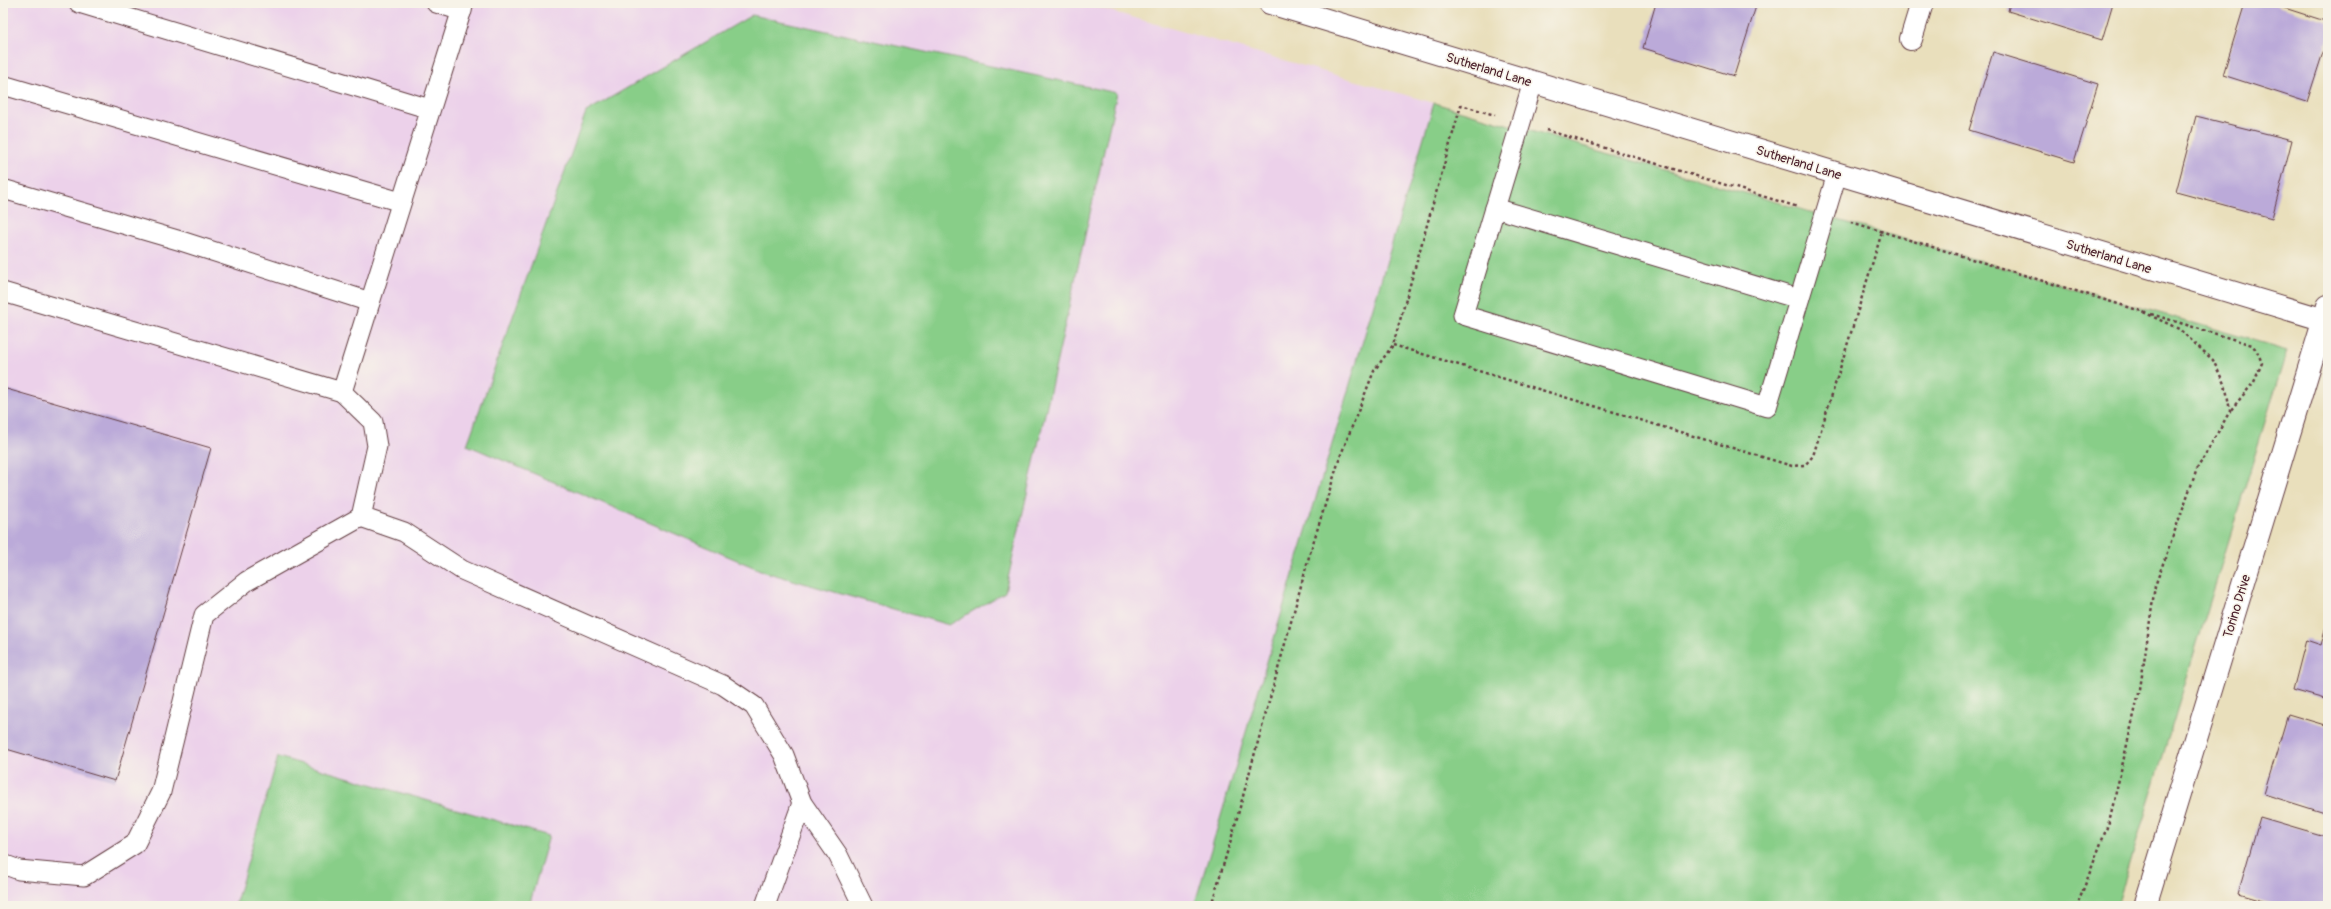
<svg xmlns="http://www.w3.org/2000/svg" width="2331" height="909" viewBox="0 0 2331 909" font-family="Pangolin,sans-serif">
<rect width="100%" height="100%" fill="#f7f3e8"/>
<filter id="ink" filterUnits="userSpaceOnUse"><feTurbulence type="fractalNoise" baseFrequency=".025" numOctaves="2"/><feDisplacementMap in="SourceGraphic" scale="8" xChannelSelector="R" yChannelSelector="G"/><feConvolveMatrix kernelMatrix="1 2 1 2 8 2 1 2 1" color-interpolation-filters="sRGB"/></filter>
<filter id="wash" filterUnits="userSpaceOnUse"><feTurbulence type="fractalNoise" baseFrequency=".012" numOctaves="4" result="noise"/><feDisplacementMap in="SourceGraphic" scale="16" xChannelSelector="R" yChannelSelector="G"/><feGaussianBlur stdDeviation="0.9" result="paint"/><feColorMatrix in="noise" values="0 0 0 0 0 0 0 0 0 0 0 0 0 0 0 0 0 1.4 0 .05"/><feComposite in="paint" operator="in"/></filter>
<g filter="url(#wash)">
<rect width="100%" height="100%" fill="#e9dfbc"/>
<!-- built -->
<polygon fill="#ecd1ea" points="3,3 1082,3 1434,103 1194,906 3,906"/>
<!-- green -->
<g fill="#88ce88" stroke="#69765a">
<polygon points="752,15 1117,93 1005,592 949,625 765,572 467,445 586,112"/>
<polygon points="1434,103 2287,350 2117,906 1194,906"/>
<polygon points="278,757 549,836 529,906 235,906"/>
</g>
<g id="blocks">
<!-- building -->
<g fill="#bbaad9">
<polygon points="1656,3 1757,3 1734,76 1643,48"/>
<polygon points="2010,3 2113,3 2102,40 2008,11"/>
<polygon points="2245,3 2269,3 2328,22 2328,37 2307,102 2223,75"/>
<polygon points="1993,52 2098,84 2074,162 1969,130"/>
<polygon points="2196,116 2292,140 2272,218 2176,192"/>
<polygon points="3,388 211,448 115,781 3,748"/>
<polygon points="2328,620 2328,700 2293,690 2306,640 2321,645"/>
<polygon points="2288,714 2328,726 2328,814 2264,794"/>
<polygon points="2260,817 2328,837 2328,906 2279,906 2238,894"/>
</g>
</g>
</g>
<g filter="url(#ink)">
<use href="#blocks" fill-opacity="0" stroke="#623c41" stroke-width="1"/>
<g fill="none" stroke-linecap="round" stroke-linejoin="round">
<defs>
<g id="lane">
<polyline points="79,3 430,109"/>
<polyline points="436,3 462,11"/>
<polyline points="1533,82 1463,315 1767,407 1837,174"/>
<polyline points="3,85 401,202"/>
<polyline points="3,189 181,241 370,302"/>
<polyline points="1495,208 1799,299"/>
<polyline points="3,292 342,392 464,3"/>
<polyline points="342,392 373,422 377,446 361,517 404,532 462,570 723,685 754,706 784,755 802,803 838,855 863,906"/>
<polyline points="3,864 19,870 84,876 135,844 161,792 204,615 247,581 361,517"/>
<polyline points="765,906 802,803"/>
</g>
<g id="street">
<polyline points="1911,39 1922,3"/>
<polyline points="2145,906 2328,306"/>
</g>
<polyline id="secondary" points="1270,3 2328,321"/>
</defs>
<!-- lane casing -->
<use href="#lane" stroke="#623c41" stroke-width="21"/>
<!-- street casing -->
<use href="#street" stroke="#623c41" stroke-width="24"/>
<!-- secondary casing -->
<use href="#secondary" stroke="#623c41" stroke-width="24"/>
<!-- path -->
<g stroke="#623c41" stroke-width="2.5" stroke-dasharray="3 3" stroke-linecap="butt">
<polyline points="1546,130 1798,207"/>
<polyline points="1851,222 2141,311 2179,329 2213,360 2226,388 2230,411 2197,469 2155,586 2140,689 2109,822 2077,906"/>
<polyline points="2151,314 2252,345 2257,351 2262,363 2254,382 2230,411"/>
<polyline points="1393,345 1792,466 1805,465 1813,456 1882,232"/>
<polyline points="1211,906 1232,836 1310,553 1340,457 1374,371 1393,345 1461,105 1495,115"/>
</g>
<!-- lane -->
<use href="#lane" stroke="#fff" stroke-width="19"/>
<!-- street -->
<use href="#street" stroke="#fff" stroke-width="22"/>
<!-- secondary -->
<use href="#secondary" stroke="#fff" stroke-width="22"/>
</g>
</g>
<g text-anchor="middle" stroke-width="3" stroke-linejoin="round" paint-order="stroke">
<!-- street labels -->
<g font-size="13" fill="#4a1f2b" stroke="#f7f3e8">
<text transform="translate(1489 69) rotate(17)" y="5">Sutherland Lane</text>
<text transform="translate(1799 162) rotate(17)" y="5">Sutherland Lane</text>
<text transform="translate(2109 256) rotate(17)" y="5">Sutherland Lane</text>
<text transform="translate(2236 606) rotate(-73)" y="5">Torino Drive</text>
</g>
</g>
<!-- margin -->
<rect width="2331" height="909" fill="none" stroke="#f7f3e8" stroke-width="16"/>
</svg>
